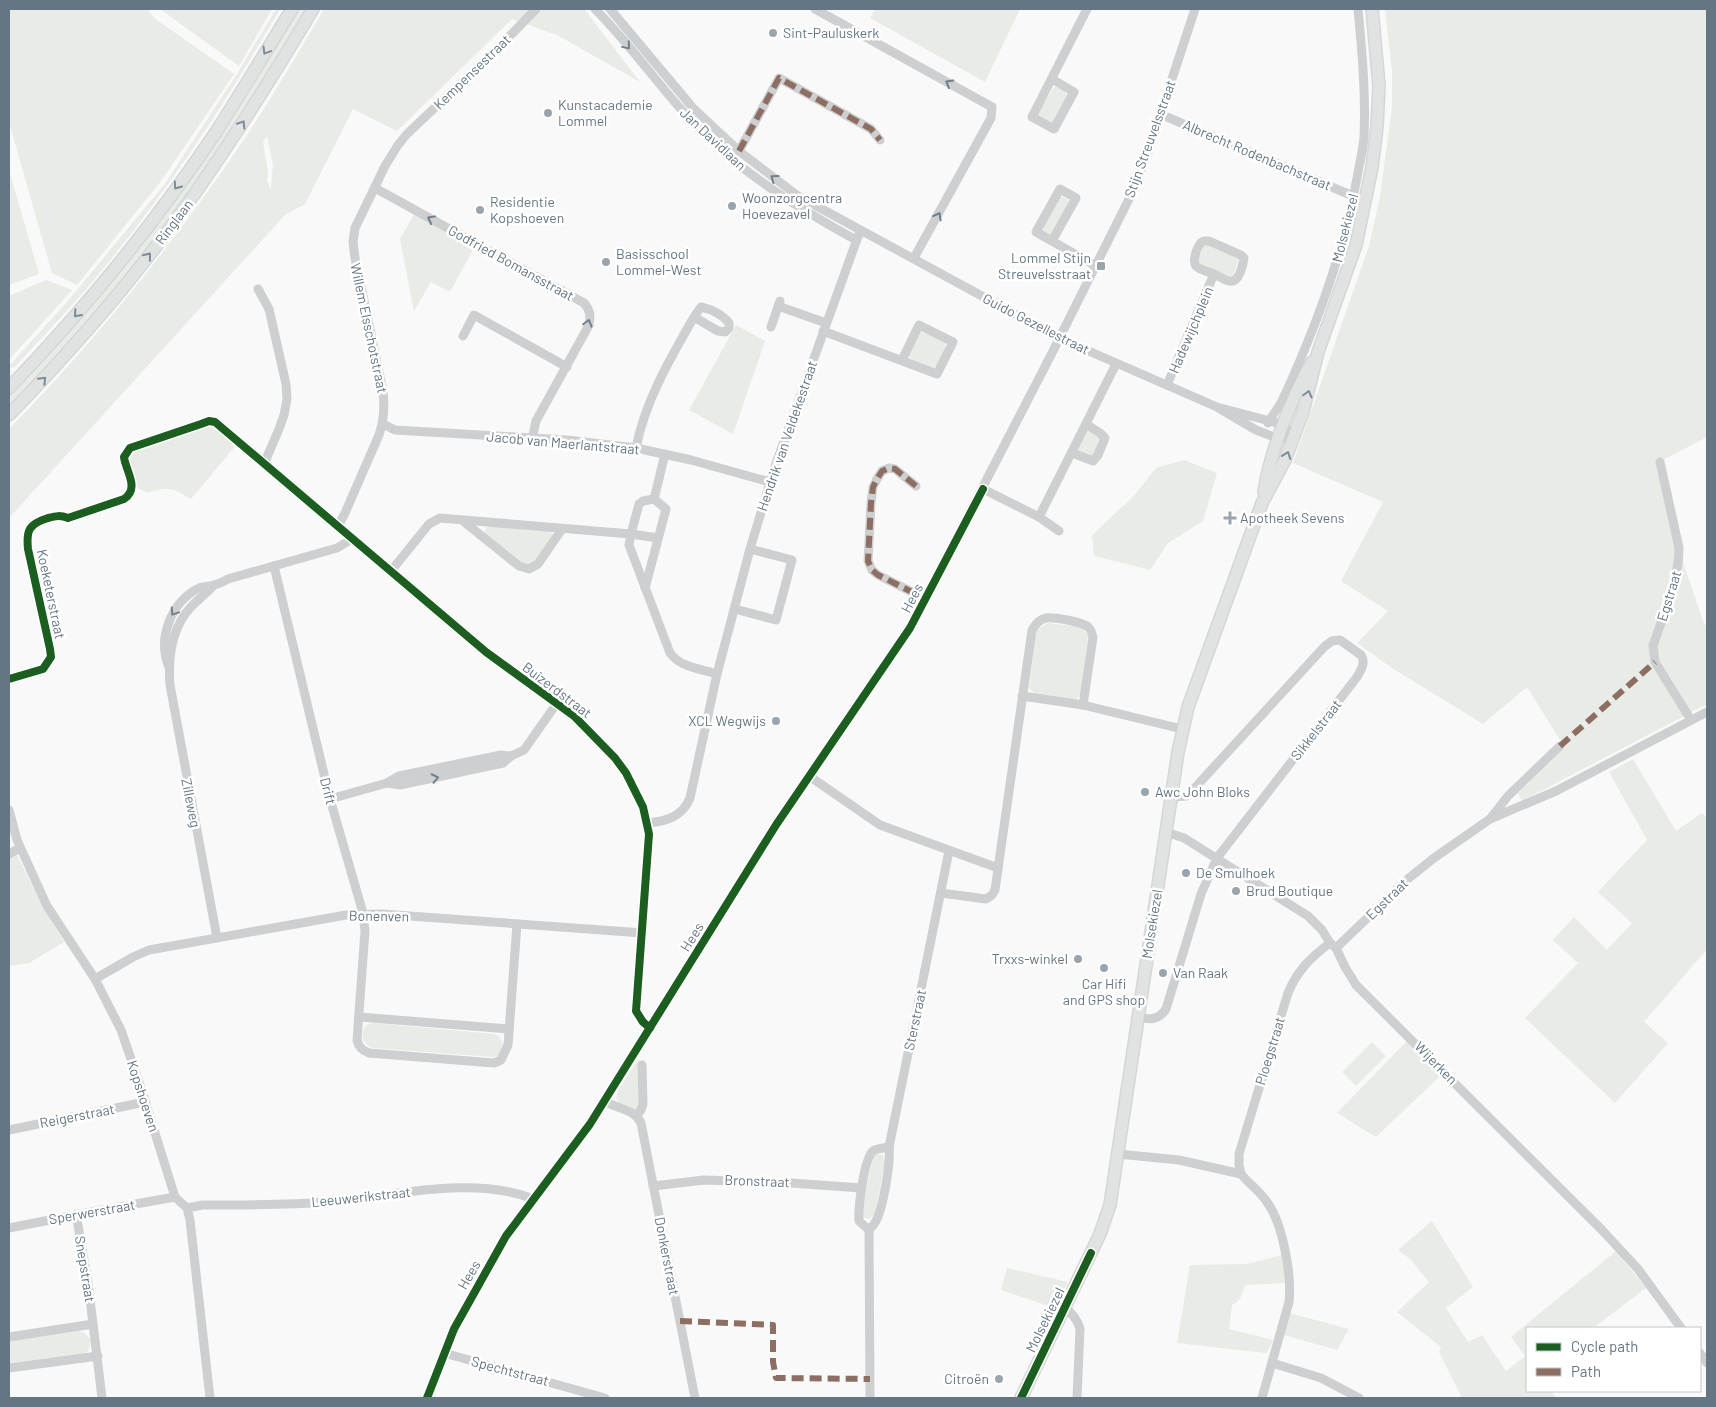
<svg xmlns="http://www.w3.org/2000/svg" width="1716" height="1407" viewBox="0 0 1716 1407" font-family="Barlow,sans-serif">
<rect width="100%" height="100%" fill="#f9f9f9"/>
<!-- green -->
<g fill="#e8ebe6" fill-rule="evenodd">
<polygon points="9,9 147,9 154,18 234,74 161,181 77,285 52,273 9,122"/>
<polygon points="160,9 272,9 239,66"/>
<path d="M 276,9 L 280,9 C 224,106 161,201 88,287 C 64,315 38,341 14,368 L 12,367 L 10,369 L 11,372 L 9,374 L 9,366 L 66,303 L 164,185 L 237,74 Z"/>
<path d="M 299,9 L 306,9 C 287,42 268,74 247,107 C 179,215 97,314 9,406 L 9,396 L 47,355 L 108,286 L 143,240 L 237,108 Z"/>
<path d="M 324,9 L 585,10 L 640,82 L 557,35 L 512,19 L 397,131 L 353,109 L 305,204 L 285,215 L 9,518 L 9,429 C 96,341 173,244 243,141 C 272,98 298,53 324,9 ZM 267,136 L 273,165 L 271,189 L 267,181 L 268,172 L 263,142 Z"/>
<polygon points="875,9 1020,9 985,82 870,18"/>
<polygon points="1385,9 1707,9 1707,437 1659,462 1682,559 1703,621 1707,628 1707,704 1522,801 1518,793 1565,748 1527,687 1483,724 1392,668 1357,643 1388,611 1341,581 1383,502 1293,463 1369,246 1380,197 1392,108 1392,71"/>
<path d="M 1054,87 C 1059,87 1065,90 1067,96 L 1055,121 L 1051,123 L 1038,117 L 1038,113 Z"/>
<polygon points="9,170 39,274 9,285"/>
<polygon points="1062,197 1068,199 1068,204 1051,234 1048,235 1042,232 1042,228 1059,198"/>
<polygon points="415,213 475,246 450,292 431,282 414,311 400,239"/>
<polygon points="1204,245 1207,245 1239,258 1233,276 1229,277 1200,265 1198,261"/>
<polygon points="46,280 72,290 9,360 9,296"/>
<polygon points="736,325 765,341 733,434 689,410"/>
<path d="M 921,332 L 945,342 C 946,351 940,364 933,368 L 912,360 L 908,355 L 918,334 Z"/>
<path d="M 209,425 L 217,429 L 236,445 L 191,499 C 172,487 168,486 147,493 L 138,488 L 128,458 L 133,452 Z"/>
<polygon points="1088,431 1102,439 1092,457 1078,451 1077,447 1086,432"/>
<polygon points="1184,460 1217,473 1203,521 1168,543 1150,570 1094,556 1092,535 1134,496 1156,468"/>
<polygon points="488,526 550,531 553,535 537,562 524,566 484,534 485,530"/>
<polygon points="1048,623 1081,627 1088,635 1081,693 1078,698 1074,700 1036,695 1029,688 1036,631"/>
<polygon points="1633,759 1676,831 1702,813 1707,818 1707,949 1644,1022 1668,1043 1615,1103 1525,1018 1578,963 1553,940 1574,917 1607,950 1632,923 1598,892 1647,840 1609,772"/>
<polygon points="17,855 45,911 64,942 29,963 9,966 9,859"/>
<path d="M 373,1023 L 495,1034 C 504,1040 504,1046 500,1055 L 493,1057 L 372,1048 C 361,1042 360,1035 366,1025 Z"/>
<polygon points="1407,1041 1441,1075 1376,1137 1337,1113"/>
<polygon points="1372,1042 1386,1056 1356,1086 1342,1072"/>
<polygon points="639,1058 640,1100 637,1110 619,1103 616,1098 618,1091"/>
<polygon points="876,1154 883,1155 885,1162 875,1214 869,1219 862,1217 861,1213 873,1156"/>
<polygon points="1432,1221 1473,1287 1446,1308 1468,1342 1482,1335 1506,1371 1525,1356 1511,1337 1616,1251 1646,1288 1593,1328 1527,1328 1527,1391 1551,1391 1556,1398 1462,1398 1439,1352 1441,1347 1397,1312 1429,1282 1410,1259 1398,1250"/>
<path d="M 1282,1255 L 1286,1283 L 1245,1285 C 1242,1294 1241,1301 1232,1305 L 1229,1329 L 1273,1340 L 1267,1353 L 1177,1343 L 1190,1265 L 1246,1264 Z"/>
<polygon points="1007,1268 1068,1282 1055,1308 1001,1290"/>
<polygon points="1289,1313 1349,1329 1337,1350 1284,1335"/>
<path d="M 79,1331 L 84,1333 L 90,1339 C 91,1346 90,1350 84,1354 L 9,1363 L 9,1341 Z"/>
</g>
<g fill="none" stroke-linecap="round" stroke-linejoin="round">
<defs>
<g id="secondary">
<path d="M 9,388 C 85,309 155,223 216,132 C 242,91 267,50 292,9"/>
<path d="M 9,415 C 67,355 123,292 172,225 C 223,156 269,83 313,9"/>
<path d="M 1264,492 C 1270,452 1292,396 1312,362"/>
<polyline points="1021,1398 1100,1234 1110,1205 1178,752 1188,707 1262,503 1285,460 1303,412 1318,352 1356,245 1372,167 1377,127 1379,85 1372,9"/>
</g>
</defs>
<!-- secondary casing -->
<use href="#secondary" stroke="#d5d6d7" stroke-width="14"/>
<!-- minor -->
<g stroke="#cecfd0" stroke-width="9">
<path d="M 595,9 C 634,48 664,94 703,133 C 749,178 800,209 856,240"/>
<polyline points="610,9 693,108 739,151 798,196 1059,338 1217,407 1256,430 1279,439 1293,436 1284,425 1281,424 1217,407"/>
<polyline points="815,9 992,107 991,118 914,258"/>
<polyline points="1052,79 1074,92 1054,129 1032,117 1087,9"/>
<polyline points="1160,114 1353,196"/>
<polyline points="739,151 779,78 871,129 880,140"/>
<path d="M 375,188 L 584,303 C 590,310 591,315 589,325 L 536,421 L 532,439"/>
<polyline points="1052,241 1076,198 1060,189 1036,232 1096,266"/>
<polyline points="258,289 269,309 286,384 287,399 284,415 279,429 264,464"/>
<polyline points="778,306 826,323"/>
<polyline points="771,327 780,301"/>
<polyline points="823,331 937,374 953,342 919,325 902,360"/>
<polyline points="463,336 474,315 567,367"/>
<path d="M 1167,385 L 1214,274 C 1219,276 1225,281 1230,281 C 1239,283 1243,265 1244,258 L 1241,255 L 1209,241 C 1205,241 1203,240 1201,243 C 1197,247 1192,261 1196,266 C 1200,270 1209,272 1214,274"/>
<path d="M 1268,423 C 1272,415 1278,409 1282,401 C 1315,330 1343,255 1357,178 C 1359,165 1363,151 1364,137 C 1366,94 1362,52 1358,9"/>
<polyline points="383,424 395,430 567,440 636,448 691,460 770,482"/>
<path d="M 636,448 C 645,401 670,359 694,317 L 718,331 L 725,332 L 729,328 L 729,323 C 723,315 711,309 701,307 L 694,317"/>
<polyline points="1072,453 1093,461 1098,455 1105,438 1100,433 1086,424"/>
<path d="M 1660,462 L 1679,548 C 1679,581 1663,615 1653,646 L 1655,662 L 1691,720"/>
<polyline points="916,486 895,469 889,468 882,471 877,479 873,487 871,503 868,561 872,570 878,575 926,599"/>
<polyline points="983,489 1039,517 1059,531"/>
<polyline points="654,499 665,454"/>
<polyline points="1039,517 1116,364"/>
<polyline points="463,521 519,566 529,569 538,564 562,529"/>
<path d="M 338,526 L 345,513 L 379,435 C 384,420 385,407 383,391 L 355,258 L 353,242 L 355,228 L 385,166 L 398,145 L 407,134 L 500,46 L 536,9"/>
<path d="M 274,566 L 330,799 L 363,913 L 365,931 L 357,1040 C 359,1048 362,1050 369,1053 L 494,1063 L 501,1060 L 508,1045 L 517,924"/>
<path d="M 391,571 L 429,524 L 440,518 L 631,534 L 629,545 L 670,653 C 680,667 700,669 717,674"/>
<path d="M 213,586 C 206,594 197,600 190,608 C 171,629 168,658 170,685 L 217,938"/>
<polyline points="645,588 666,509 654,499 643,501 639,504 631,534 658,538"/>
<polyline points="735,609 776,620 792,560 750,549"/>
<path d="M 168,665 C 158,637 171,602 199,588 C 203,586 209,587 214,585 C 219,584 224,581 228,579 L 337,548 L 352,539"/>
<path d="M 9,679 L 43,669 L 51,657 L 50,649 L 28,549 C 26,530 29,524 48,518 C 56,516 60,515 68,518 L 124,499 C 140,488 126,472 124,457 L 130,448 L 201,424 L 209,421 L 215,422 L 486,652 L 574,716 L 615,758 L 626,773 L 643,807 L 649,834 L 636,1011 L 643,1022 L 650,1028"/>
<polyline points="1022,696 1083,705 1182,729"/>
<polyline points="809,776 880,825 998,868"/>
<polyline points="387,783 400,785 503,763 511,756 524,750 557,703"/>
<polyline points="330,799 387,783 399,776 501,755 511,756"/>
<polyline points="9,810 17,840 47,906 95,979 121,1030 139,1082 175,1197 187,1208 190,1220 210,1398"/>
<polyline points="1490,819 1556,791 1707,712"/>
<path d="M 648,823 C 667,821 682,817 690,798 L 717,674 L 750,549 L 774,469 L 860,231"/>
<polyline points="1166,832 1184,838 1308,916 1322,930 1330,943 1336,948 1345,967 1356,985 1602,1230 1638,1269 1681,1328"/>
<polyline points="9,854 20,848"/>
<path d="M 941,893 L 986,899 L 992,895 L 995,890 L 1032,630 C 1035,625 1039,619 1046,618 C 1054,617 1083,622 1088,627 C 1091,629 1092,633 1093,637 L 1083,705"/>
<polyline points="1336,948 1409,878 1434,858 1490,819 1508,796 1560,746"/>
<polyline points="95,979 133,957 149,950 346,915 382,914 643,933"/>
<polyline points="359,1017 509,1029"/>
<path d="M 1138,1017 C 1150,1020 1159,1020 1166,1009 L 1201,894 L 1217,858 L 1357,677 C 1361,670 1366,663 1361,655 L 1340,640 L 1332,641 L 1325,646 L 1191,792 L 1186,796 L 1172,797"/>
<path d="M 605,1101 C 618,1110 634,1108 641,1123 L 695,1398"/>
<polyline points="637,1115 641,1110 643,1104 642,1065"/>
<polyline points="9,1130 145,1102"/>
<polyline points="889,1147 949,851"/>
<path d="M 1118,1154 L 1179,1160 L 1241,1174 C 1249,1184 1260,1191 1267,1202 C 1283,1224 1292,1276 1289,1302 L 1262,1398"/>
<path d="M 1241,1174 L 1239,1165 L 1239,1154 L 1288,993 C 1297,971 1311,957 1330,943"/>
<polyline points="653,1186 704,1180 791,1183 861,1188"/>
<path d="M 187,1208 L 203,1205 C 245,1205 287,1205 329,1202 C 394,1196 472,1175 534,1199"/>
<polyline points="76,1214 88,1283 102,1398"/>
<polyline points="9,1228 96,1211 175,1197"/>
<path d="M 869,1230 L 859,1221 C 858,1208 864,1158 873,1151 C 877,1148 884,1148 889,1147 C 891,1162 883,1208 876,1221 C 874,1225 871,1228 869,1230 L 870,1398"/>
<path d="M 1065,1307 C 1072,1314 1078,1320 1080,1329 L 1077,1398"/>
<polyline points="9,1337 93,1324"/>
<polyline points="444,1353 605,1398"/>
<polyline points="1700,1353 1707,1363"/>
<polyline points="1272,1363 1321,1378 1359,1398"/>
<polyline points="9,1368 98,1356"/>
<polyline points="427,1398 454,1329 506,1236 590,1124 776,825 910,628 1052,353 1131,195 1147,155 1195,9"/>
</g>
<!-- secondary -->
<use href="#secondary" stroke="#e1e2e2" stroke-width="11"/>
<!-- quiet -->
<g stroke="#8d6e63" stroke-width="6" stroke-dasharray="12 6" stroke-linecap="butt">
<polyline points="739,151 779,78 871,129 880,140"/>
<polyline points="916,486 895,469 889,468 882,471 877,479 873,487 871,503 868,561 872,570 878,575 926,599"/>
<polyline points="1560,746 1655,662"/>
<polyline points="680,1321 773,1325 773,1362 776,1378 870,1379"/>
</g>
<defs>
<g id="cycleway">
<path d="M 9,679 L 43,669 L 51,657 L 50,649 L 28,549 C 26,530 29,524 48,518 C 56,516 60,515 68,518 L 124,499 C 140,488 126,472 124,457 L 130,448 L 201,424 L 209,421 L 215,422 L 486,652 L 574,716 L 615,758 L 626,773 L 643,807 L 649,834 L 636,1011 L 643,1022 L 650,1028"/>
<polyline points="427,1398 454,1329 506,1236 590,1124 776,825 910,628 983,489"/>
<polyline points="1021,1398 1091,1253"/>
</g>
</defs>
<!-- cycleway casing -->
<use href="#cycleway" stroke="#fff" stroke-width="11"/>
<!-- cycleway -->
<use href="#cycleway" stroke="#1b5e20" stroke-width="8"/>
</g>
<!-- one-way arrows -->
<defs><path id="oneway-chevron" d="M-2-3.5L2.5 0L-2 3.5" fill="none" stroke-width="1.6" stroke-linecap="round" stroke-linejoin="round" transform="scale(1.25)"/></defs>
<g stroke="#707f8b">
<use href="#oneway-chevron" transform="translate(627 46) rotate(50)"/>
<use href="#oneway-chevron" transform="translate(949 83) rotate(-150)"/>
<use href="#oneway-chevron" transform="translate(774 178) rotate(-144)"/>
<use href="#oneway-chevron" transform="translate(938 216) rotate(-61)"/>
<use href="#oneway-chevron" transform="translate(431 219) rotate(-151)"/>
<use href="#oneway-chevron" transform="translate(588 323) rotate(-74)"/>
<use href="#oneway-chevron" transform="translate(174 612) rotate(124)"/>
<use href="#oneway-chevron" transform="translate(435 778) rotate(-12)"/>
</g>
<g stroke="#7e8c96">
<use href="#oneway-chevron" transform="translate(266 51) rotate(121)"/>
<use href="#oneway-chevron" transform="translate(242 124) rotate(-57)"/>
<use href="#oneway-chevron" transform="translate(177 186) rotate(125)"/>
<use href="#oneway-chevron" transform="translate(148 256) rotate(-52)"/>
<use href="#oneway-chevron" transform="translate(77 314) rotate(132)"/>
<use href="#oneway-chevron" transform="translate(43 380) rotate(-46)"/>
<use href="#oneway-chevron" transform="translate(1308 394) rotate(-75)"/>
<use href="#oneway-chevron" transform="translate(1287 455) rotate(-70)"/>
</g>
<!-- markers -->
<g fill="#99a4ac" stroke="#fff" stroke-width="2">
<circle cx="773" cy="33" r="5"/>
<circle cx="548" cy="113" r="5"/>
<circle cx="732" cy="206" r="5"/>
<circle cx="480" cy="210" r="5"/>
<circle cx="606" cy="262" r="5"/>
<rect x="1096" y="261" width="10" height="10" rx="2.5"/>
<path d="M1227.5 510.5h5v5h5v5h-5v5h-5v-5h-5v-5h5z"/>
<circle cx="776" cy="721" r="5"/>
<circle cx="1145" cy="792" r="5"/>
<circle cx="1186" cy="873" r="5"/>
<circle cx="1236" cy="891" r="5"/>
<circle cx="1078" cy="959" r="5"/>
<circle cx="1104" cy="968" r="5"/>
<circle cx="1163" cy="973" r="5"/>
<circle cx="999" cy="1379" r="5"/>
</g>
<g text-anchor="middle" stroke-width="5" stroke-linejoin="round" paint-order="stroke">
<!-- poi labels -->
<g font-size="14" fill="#657683" stroke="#fff" text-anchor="start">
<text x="783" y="38">Sint-Pauluskerk</text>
<text x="558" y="110">Kunstacademie<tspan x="558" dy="16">Lommel</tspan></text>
<text x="742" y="203">Woonzorgcentra<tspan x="742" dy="16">Hoevezavel</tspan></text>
<text x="490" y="207">Residentie<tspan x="490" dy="16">Kopshoeven</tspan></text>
<text x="616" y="259">Basisschool<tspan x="616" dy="16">Lommel-West</tspan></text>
<text x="1091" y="263" text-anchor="end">Lommel Stijn<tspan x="1091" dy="16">Streuvelsstraat</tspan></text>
<text x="1240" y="523">Apotheek Sevens</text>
<text x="766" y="726" text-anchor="end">XCL Wegwijs</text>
<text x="1155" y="797">Awc John Bloks</text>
<text x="1196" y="878">De Smulhoek</text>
<text x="1246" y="896">Brud Boutique</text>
<text x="1068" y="964" text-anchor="end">Trxxs-winkel</text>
<text x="1173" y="978">Van Raak</text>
<text x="1104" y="989" text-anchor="middle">Car Hifi<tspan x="1104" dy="16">and GPS shop</tspan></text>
<text x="989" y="1384" text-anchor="end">Citroën</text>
</g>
<!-- street labels -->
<g font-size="14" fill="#657683" stroke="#fff">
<text transform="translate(472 72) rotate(-44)" y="5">Kempensestraat</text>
<text transform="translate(713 139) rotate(43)" y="5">Jan Davidlaan</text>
<text transform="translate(1150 139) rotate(-70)" y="5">Stijn Streuvelsstraat</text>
<text transform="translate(1257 155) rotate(23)" y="5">Albrecht Rodenbachstraat</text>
<text transform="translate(174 222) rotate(-53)" y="5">Ringlaan</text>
<text transform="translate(1345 228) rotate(-76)" y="5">Molsekiezel</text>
<text transform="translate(511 263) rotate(29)" y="5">Godfried Bomansstraat</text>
<text transform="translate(1036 324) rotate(27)" y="5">Guido Gezellestraat</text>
<text transform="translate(369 328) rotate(78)" y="5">Willem Elsschotstraat</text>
<text transform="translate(1191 330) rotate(-67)" y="5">Hadewijchplein</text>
<text transform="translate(787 436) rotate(-71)" y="5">Hendrik van Veldekestraat</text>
<text transform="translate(563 443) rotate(5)" y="5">Jacob van Maerlantstraat</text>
<text transform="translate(51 594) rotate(78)" y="5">Koeketerstraat</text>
<text transform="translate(1669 596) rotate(-73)" y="5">Egstraat</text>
<text transform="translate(912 598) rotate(-62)" y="5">Hees</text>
<text transform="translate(557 690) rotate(37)" y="5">Buizerdstraat</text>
<text transform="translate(1316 730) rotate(-52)" y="5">Sikkelstraat</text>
<text transform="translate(328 791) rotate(76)" y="5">Drift</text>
<text transform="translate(191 803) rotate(79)" y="5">Zilleweg</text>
<text transform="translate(1387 899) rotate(-44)" y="5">Egstraat</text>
<text transform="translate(379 916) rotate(1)" y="5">Bonenven</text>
<text transform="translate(1152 924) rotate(-81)" y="5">Molsekiezel</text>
<text transform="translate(692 937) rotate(-58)" y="5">Hees</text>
<text transform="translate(915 1020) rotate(-78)" y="5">Sterstraat</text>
<text transform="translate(1270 1051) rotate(-73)" y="5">Ploegstraat</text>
<text transform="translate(1436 1063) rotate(45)" y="5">Wijerken</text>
<text transform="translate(143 1096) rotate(72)" y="5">Kopshoeven</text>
<text transform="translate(77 1116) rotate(-11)" y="5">Reigerstraat</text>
<text transform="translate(757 1181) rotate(2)" y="5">Bronstraat</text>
<text transform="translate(361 1197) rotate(-6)" y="5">Leeuwerikstraat</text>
<text transform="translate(92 1212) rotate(-10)" y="5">Sperwerstraat</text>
<text transform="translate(667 1256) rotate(79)" y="5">Donkerstraat</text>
<text transform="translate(85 1269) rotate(81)" y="5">Snepstraat</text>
<text transform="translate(469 1275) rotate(-60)" y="5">Hees</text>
<text transform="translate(1045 1320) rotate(-64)" y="5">Molsekiezel</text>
<text transform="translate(510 1371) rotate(15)" y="5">Spechtstraat</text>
</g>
</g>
<!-- border -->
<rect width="1716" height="1407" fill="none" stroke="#657683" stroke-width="20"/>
<!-- legend -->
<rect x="1526" y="1327" width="175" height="65" fill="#ffffff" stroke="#c1c8cd"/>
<rect x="1536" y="1343" width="25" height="8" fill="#1b5e20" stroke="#c1c8cd"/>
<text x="1571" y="1352" font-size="15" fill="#657683">Cycle path</text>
<rect x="1536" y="1368" width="25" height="8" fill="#8d6e63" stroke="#c1c8cd"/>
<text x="1571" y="1377" font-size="15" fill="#657683">Path</text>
</svg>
